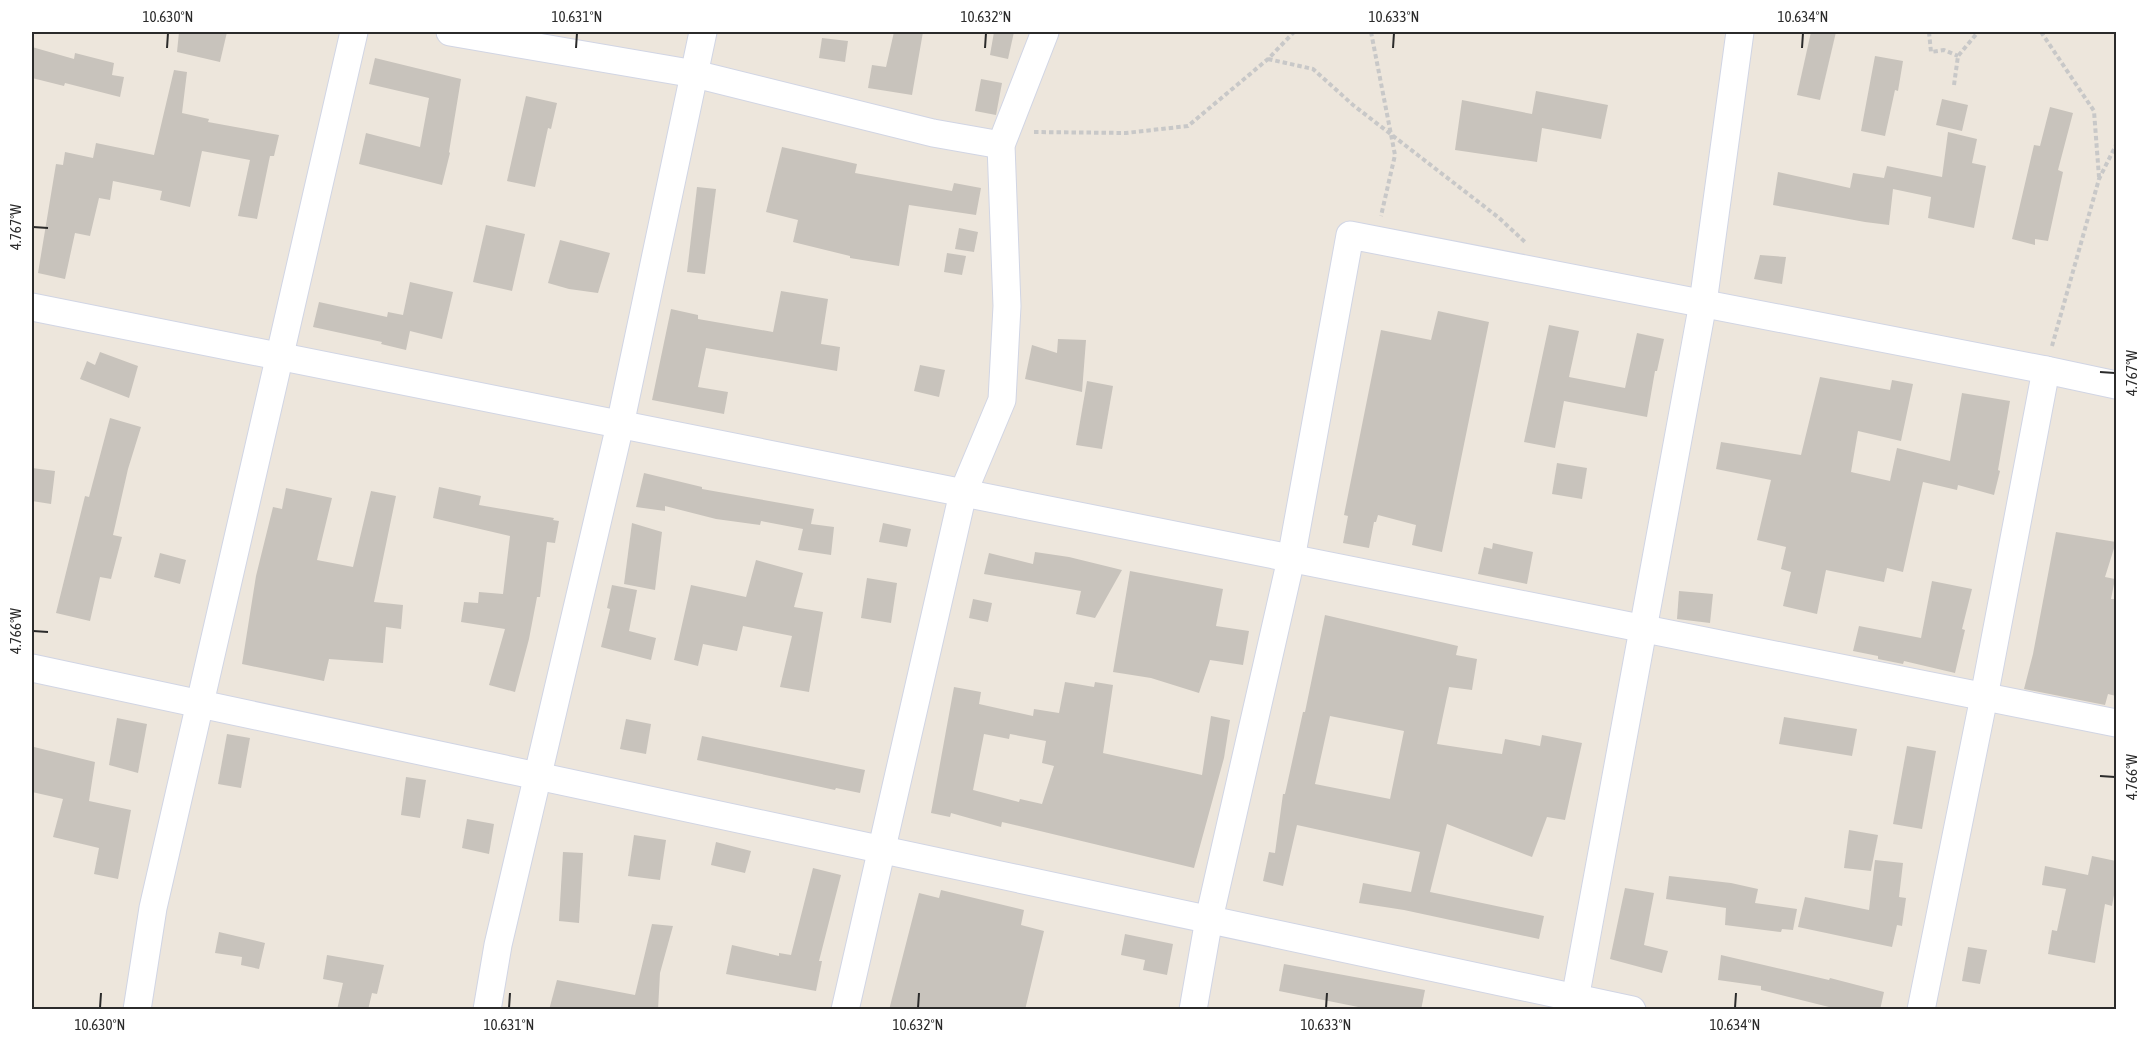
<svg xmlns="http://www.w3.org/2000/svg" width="2148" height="1041" viewBox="0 0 2148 1041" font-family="'Asap Condensed',sans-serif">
<rect width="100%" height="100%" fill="#ede6dc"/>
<!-- building -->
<g fill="#c8c3bc" fill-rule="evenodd">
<polygon points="179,32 227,32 220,62 177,52"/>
<polygon points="894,32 923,32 912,95 868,88 872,65 886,67"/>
<polygon points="994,32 1014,32 1008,59 990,55"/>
<polygon points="1811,32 1836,32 1820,100 1797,95"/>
<polygon points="822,38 848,41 845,62 819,58"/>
<polygon points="32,47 74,59 75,53 114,63 112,75 124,77 120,97 65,83 64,86 32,78"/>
<polygon points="1875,56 1903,61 1898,91 1895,90 1885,136 1861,131"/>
<polygon points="375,58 461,79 449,152 450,153 442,185 359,164 366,133 420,147 429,98 369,84"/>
<polygon points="174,70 187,72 182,113 209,119 208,122 279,135 274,156 270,156 257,219 238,216 250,160 202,151 190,207 160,200 162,191 113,181 110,200 99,198 90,236 75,233 65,279 38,273 56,164 63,165 65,152 93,158 96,143 154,155"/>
<polygon points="981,79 1002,83 996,115 975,111"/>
<polygon points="1536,91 1608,105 1601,139 1542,128 1537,162 1455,150 1462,100 1532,114"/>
<polygon points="526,96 557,103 551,129 548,128 535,187 507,181"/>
<polygon points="1942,99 1968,105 1962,131 1936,125"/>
<polygon points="2050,107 2073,113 2058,170 2063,172 2048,241 2035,239 2035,245 2012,239 2034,145 2040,146"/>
<polygon points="1948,132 1977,139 1972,163 1986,166 1974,228 1928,218 1931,197 1893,189 1889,225 1865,222 1773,205 1778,172 1850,188 1853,173 1884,178 1887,166 1942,177"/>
<polygon points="782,147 857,164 855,173 952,191 954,183 981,188 976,215 909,205 899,266 850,258 850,256 793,242 798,220 766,212"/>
<polygon points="697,187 716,189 705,274 687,272"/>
<polygon points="486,225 525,234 512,291 473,282"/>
<polygon points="959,228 978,232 974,252 955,249"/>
<polygon points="560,240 610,253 598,293 569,289 548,283"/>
<polygon points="947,253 966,256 962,275 944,272"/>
<polygon points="1760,255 1786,257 1782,284 1754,279"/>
<polygon points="410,282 453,292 442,339 410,331 406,350 381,344 382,342 313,327 319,302 387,317 388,312 403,315"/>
<polygon points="781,291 828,299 821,344 840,347 837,371 706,348 698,387 728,392 724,414 652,400 671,309 698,315 698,319 773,332"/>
<polygon points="1438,311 1489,322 1442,552 1412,545 1416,525 1378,515 1376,522 1374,522 1369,548 1343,543 1348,516 1344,515 1381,330 1431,340"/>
<polygon points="1549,325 1579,331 1569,377 1625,388 1637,333 1664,339 1657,371 1655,371 1647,417 1564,401 1555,448 1524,442"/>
<polygon points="1058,339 1086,340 1082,392 1025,379 1032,345 1057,353"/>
<polygon points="100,352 138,366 129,398 80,379 87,361 95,365"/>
<polygon points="920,365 945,370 939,397 914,391"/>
<polygon points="1820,377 1890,390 1892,380 1913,384 1901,441 1858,431 1851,472 1890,481 1897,448 1950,461 1962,393 2010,401 1998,470 2000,471 1994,495 1958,485 1957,490 1923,482 1903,572 1887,568 1884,582 1826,570 1817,614 1783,606 1791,572 1781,569 1786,547 1757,540 1771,480 1716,469 1721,442 1801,455"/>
<polygon points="1087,381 1113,386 1102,449 1076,445"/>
<polygon points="110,418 141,427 128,469 113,535 122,537 111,579 100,577 90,621 56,613 85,496 89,497"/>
<polygon points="1557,463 1587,468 1582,499 1552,494"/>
<polygon points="32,468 55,471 51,504 32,501"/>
<polygon points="644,473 702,487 702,489 814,509 811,524 834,527 831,555 798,550 803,529 761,521 760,525 716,519 665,506 665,511 636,507"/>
<polygon points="439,487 481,496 479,505 554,518 553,520 559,521 555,543 547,542 540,597 537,597 529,639 515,692 489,685 505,629 461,622 464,602 478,603 479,592 503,594 510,536 433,518"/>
<polygon points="286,488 332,498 317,560 353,567 371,491 396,496 374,602 403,605 401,629 386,627 383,663 329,659 324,681 242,664 256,576 273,507 282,509"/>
<polygon points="632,523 662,532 655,590 624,584"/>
<polygon points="883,523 911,529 907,547 879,542"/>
<polygon points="2056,532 2116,542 2105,577 2115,579 2111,599 2116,599 2116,696 2108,694 2105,705 2024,689 2033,654"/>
<polygon points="1493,543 1533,552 1527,584 1478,574 1484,547 1492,549"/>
<polygon points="1035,552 1069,557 1122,570 1095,618 1076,614 1081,591 984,574 989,553 1033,564"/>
<polygon points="160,553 186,560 180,584 154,577"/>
<polygon points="756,560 803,573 794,607 823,612 809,692 780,687 792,636 743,626 737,651 703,644 698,666 674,660 691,585 746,597"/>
<polygon points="1130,571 1223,589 1216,626 1249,631 1243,665 1210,660 1199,693 1151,678 1113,672"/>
<polygon points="867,578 897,583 891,623 861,618"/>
<polygon points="1932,581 1972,589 1962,629 1965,630 1955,673 1904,661 1903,664 1878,659 1878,656 1853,651 1859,626 1921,638"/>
<polygon points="612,585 637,590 629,631 656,638 651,660 601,647 610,609 607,608"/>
<polygon points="1679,591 1713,594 1710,623 1677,619"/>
<polygon points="973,599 992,603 988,622 969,618"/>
<path d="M 1325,615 L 1458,646 L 1456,655 L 1477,659 L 1472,690 L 1449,687 L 1437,744 L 1502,754 L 1505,739 L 1540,746 L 1542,735 L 1582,743 L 1565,820 L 1547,817 L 1532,857 L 1447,824 L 1430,892 L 1544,916 L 1539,939 L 1404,910 L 1359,903 L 1363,883 L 1411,892 L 1420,852 L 1297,825 L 1283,886 L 1263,881 L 1269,852 L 1275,853 L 1283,794 L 1285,794 L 1303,712 L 1305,712 ZM 1330,716 L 1404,731 L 1390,799 L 1315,784 Z"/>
<path d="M 1065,682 L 1094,687 L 1095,682 L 1113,685 L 1103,753 L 1202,775 L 1211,716 L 1230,720 L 1224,758 L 1194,868 L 1002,822 L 1001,827 L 951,813 L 950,817 L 931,813 L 954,687 L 981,692 L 979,704 L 1033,716 L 1034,709 L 1059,713 ZM 984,734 L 1009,739 L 1010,734 L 1046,741 L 1042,763 L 1054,766 L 1042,804 L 1020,799 L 1019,802 L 973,790 Z"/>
<polygon points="1784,717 1857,729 1852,756 1779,744"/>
<polygon points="117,718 147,724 138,773 109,765"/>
<polygon points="626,719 651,724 646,754 620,749"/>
<polygon points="227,734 250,738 241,788 218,784"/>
<polygon points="702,736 865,770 860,793 836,788 835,790 697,760"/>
<polygon points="1907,746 1936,751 1922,829 1893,824"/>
<polygon points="34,747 95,762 89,801 131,810 118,879 94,874 99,848 53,837 63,799 32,792 32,758"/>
<polygon points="406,777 426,780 420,818 401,815"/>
<polygon points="467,819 494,824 489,854 462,848"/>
<polygon points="1849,830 1878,835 1871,871 1844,868"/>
<polygon points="634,835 666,840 660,880 628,876"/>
<polygon points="716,842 751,851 745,873 711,865"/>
<polygon points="563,852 583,853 579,923 559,921"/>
<polygon points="2092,856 2116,861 2116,884 2112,906 2105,904 2095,963 2048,954 2052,930 2057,931 2066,889 2042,885 2045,866 2088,875"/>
<polygon points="1875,860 1903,863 1899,897 1906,898 1902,926 1897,925 1892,947 1798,927 1805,897 1869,910"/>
<polygon points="813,868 841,875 819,961 822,961 816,991 726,974 732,945 779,956 779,953 791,955"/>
<polygon points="1669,876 1731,883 1758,889 1755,903 1797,909 1793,930 1782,929 1781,932 1725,925 1726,908 1666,899"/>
<polygon points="1625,888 1654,893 1644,945 1668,951 1662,973 1610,959"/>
<polygon points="941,890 1024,910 1021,925 1044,931 1025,1010 889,1010 919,893 939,898"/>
<polygon points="652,924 673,926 660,973 658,1010 549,1010 557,980 635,995"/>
<polygon points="219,932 265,943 259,969 241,965 242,957 215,953"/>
<polygon points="1125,934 1173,944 1167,975 1143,970 1145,960 1121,955"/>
<polygon points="1968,947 1987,950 1980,984 1962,981"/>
<polygon points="327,955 384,965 377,994 372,993 368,1010 337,1010 343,983 323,979"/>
<polygon points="1721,955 1829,980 1830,978 1884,992 1880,1010 1841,1010 1761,990 1761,986 1718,980"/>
<polygon points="1284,964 1425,990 1421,1010 1373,1010 1279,991"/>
</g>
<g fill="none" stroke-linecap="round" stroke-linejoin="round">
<defs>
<g id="minor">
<polyline points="450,32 695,74 933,133 1001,145"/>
<polyline points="32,307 2116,723"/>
<polyline points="32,668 1632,1010"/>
<polyline points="137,1010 153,908 354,32"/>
<polyline points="487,1010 498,945 620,425 703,32"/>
<polyline points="845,1010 963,493 1002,400 1007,306 1001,145 1045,32"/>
<polyline points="1193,1010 1209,919 1291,559 1350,235 2046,370 2116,385"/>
<polyline points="1573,1010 1703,303 1740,32"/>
<polyline points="1921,1010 1984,697 2046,370"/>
</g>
</defs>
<!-- minor casing -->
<use href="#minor" stroke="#d1d5e4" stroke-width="29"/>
<!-- path -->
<g stroke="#c8c8c8" stroke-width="4" stroke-dasharray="4.5 3" stroke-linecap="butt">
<polyline points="1371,32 1395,155 1381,216"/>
<polyline points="1929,32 1931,52 1944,50 1958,56"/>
<polyline points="2041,32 2094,111 2099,177"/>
<polyline points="1268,59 1313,69 1353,105 1498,217 1525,242"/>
<polyline points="1954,85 1958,56 1978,32"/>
<polyline points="1034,132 1126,133 1188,126 1268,59 1294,32"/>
<polyline points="2052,346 2099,179 2116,145"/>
</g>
<!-- minor -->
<use href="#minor" stroke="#fff" stroke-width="27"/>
</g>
<!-- ticks -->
<path fill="none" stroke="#2b2b2b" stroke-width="2" d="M 167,48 L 168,33M 576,48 L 577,33M 985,48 L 986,33M 1393,48 L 1394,33M 1802,48 L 1803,33M 33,227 L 48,228M 2100,372 L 2115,373M 33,631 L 48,632M 2100,776 L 2115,777M 100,1008 L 101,993M 509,1008 L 510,993M 918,1008 L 919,993M 1326,1008 L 1327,993M 1735,1008 L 1736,993"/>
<!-- border -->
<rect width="2148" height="1041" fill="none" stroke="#ffffff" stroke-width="66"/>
<rect x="33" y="33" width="2082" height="975" fill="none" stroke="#2b2b2b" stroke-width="2"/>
<g font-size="15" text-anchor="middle" fill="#2b2b2b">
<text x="168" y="22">10.630°N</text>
<text x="577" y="22">10.631°N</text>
<text x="986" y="22">10.632°N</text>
<text x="1394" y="22">10.633°N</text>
<text x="1803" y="22">10.634°N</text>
<text transform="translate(16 227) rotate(-90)" y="5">4.767°W</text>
<text transform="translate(2132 373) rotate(-90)" y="5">4.767°W</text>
<text transform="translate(16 631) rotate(-90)" y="5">4.766°W</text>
<text transform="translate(2132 777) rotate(-90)" y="5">4.766°W</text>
<text x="100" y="1030">10.630°N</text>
<text x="509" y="1030">10.631°N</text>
<text x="918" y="1030">10.632°N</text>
<text x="1326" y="1030">10.633°N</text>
<text x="1735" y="1030">10.634°N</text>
</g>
</svg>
